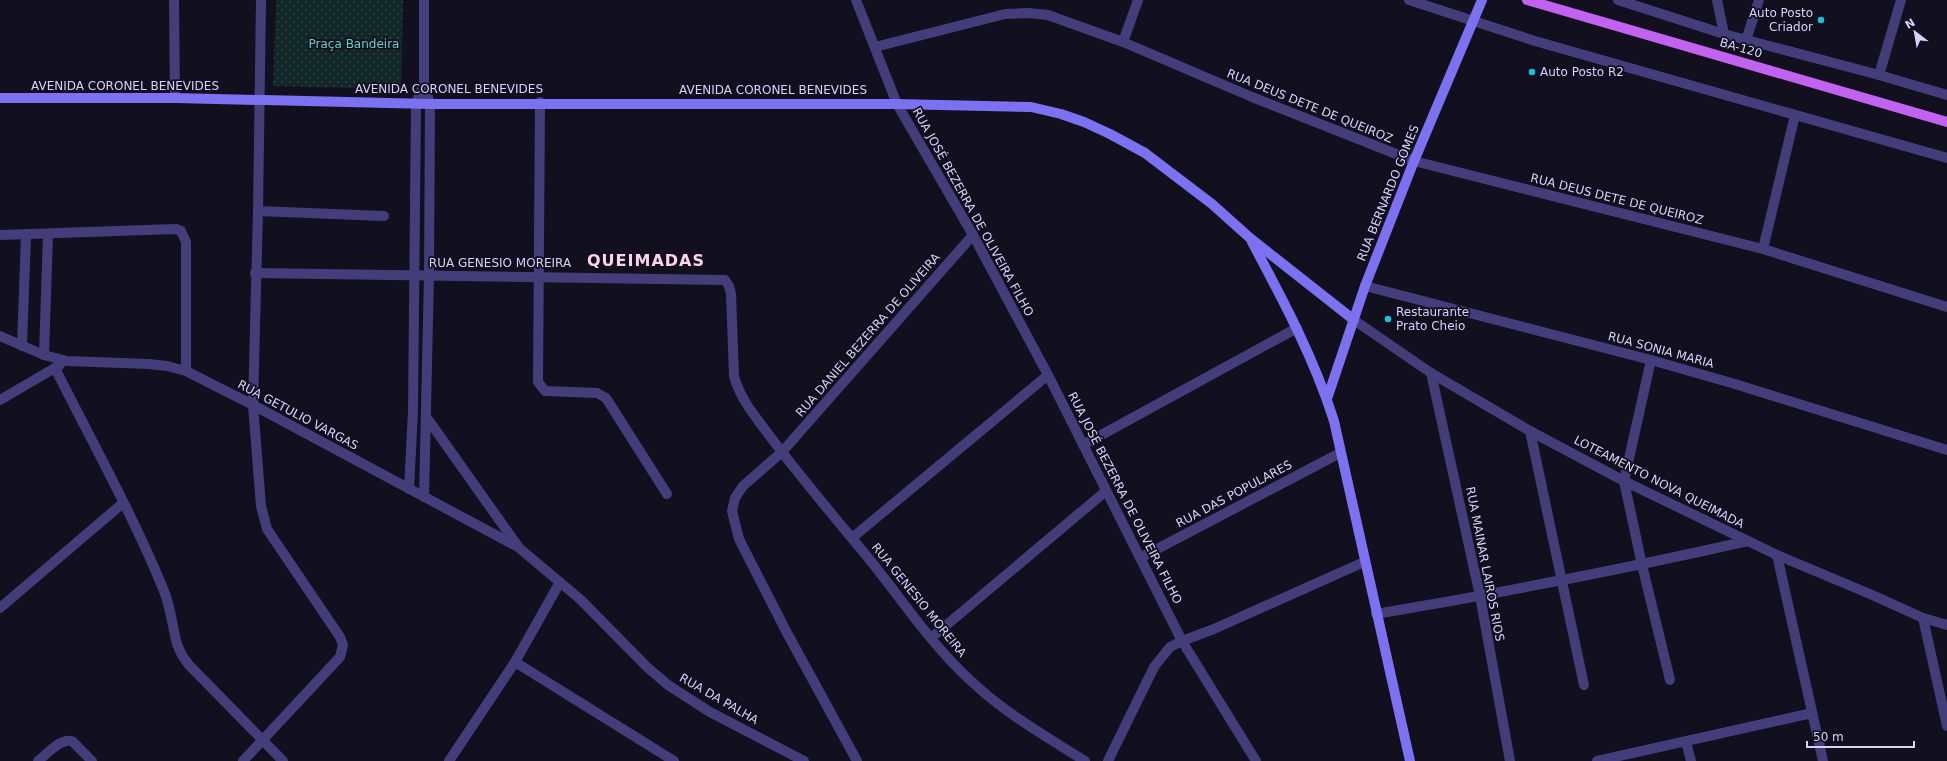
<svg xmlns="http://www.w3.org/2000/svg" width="1947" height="761" viewBox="0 0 1947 761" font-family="'DejaVu Sans',sans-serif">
<defs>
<pattern id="green-dots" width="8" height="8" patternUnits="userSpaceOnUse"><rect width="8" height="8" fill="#122828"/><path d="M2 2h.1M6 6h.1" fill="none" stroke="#344648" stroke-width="1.8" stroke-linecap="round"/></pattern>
</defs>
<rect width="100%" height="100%" fill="#120f1f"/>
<!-- green -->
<polygon fill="url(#green-dots)" points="276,0 403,0 401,89 273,86"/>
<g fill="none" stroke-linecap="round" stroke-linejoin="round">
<!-- minor -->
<g stroke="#433e79" stroke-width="10">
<polyline points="174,0 175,98"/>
<polyline points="856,0 897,104 973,235 1048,375 1182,641 1256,761"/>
<polyline points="1409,0 1535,41 1947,158"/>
<polyline points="1618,0 1724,34 1879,75 1947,95"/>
<polyline points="1717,0 1724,34"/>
<polyline points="1746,40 1759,0"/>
<polyline points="1123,42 1138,0"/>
<polyline points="875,47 1005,14 1028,13 1048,15 1123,42 1252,97 1414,161 1763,249 1947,307"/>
<polyline points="1879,75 1901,0"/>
<polyline points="540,102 538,382 545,391 597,393 606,398 667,494"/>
<polyline points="258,211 384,216"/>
<polyline points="0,235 176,229 181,231 186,242 186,371"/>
<polyline points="1763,249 1795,115"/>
<path d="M 255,273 L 725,280 L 729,286 L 731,294 L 734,376 C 740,399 755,416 769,435 C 801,478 836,519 870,560 C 902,600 931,644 969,679 C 1003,712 1045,736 1085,761"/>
<polyline points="1365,286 1651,360 1735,384 1947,450"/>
<polyline points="22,346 26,235"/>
<polyline points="44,355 48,234"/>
<polyline points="1651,360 1624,481 1642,565 1670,680"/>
<path d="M 55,368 C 92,442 133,515 164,591 C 171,608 172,626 177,644 C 180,652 184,659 189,665 L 283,761"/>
<polyline points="1431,373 1480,596 1510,761"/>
<polyline points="0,400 60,365"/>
<polyline points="1530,431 1584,685"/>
<polyline points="1083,445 1297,328"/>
<polyline points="852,538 1048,375"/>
<polyline points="1777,555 1823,761"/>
<polyline points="1140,558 1340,453"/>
<polyline points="0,608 123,503"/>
<path d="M 1376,614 C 1500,593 1624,569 1748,541"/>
<polyline points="1923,618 1947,726"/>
<polyline points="931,638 1106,491"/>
<polyline points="515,662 674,761"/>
<polyline points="1686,742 1691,761"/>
<path d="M 38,761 C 47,754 60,738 72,741 L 92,761"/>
<polyline points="243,761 340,657 343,645 340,637 267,529 261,506 253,405"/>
<polyline points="449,761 515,662 560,582"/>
<polyline points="857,761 786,631 739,539 732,511 735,498 743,486 782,452 973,235"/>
<polyline points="1108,761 1154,667 1170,647 1182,641 1214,629 1364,562"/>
<polyline points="1597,761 1812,713"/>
</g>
<!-- tertiary -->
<g stroke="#433e79" stroke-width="10">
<polyline points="424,0 424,84 430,104 429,276 424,497"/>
<polyline points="1354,320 1431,373 1530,431 1624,481 1777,555 1870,594 1923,618 1947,625"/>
<polyline points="0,336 44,355 67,361 149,364 167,366 186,371 253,405 518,547 581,600 647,667 668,685 710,712 804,761"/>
<polyline points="253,405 258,211 261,0"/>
<polyline points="427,418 517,545"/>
<polyline points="409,489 413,411 416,103 424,84"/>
</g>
<!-- secondary -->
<g stroke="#7b71f1" stroke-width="10">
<polyline points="0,98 175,98 430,104 897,104 1031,107 1061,114 1084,122 1110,134 1145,153 1212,204 1250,238 1354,320"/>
<path d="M 1252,242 C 1283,300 1314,358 1334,421 L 1410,761"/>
<polyline points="1327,399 1365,286 1414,161 1482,0"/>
</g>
<!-- primary -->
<polyline stroke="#c263f0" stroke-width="10" points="1527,0 1947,122"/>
</g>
<!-- markers -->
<g fill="#16c2e1" stroke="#120f1f" stroke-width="1.5">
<circle cx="1821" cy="20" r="4"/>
<circle cx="1532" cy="72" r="4"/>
<circle cx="1388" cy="319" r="4"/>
</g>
<g text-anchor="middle" stroke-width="3.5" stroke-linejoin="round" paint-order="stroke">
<!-- poi labels -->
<g font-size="12" fill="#d8d1fa" stroke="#120f1f" text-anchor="start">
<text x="1813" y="17" text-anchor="end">Auto Posto<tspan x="1813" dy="14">Criador</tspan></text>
<text x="1540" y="76">Auto Posto R2</text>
<text x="1396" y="316">Restaurante<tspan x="1396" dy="14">Prato Cheio</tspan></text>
</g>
<!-- park labels -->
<g font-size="12" fill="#64d3bd" stroke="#120f1f">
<text x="354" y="48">Praça Bandeira</text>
</g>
<!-- street labels -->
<g font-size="12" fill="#d8d1fa" stroke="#120f1f">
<text transform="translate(1741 48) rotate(16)" y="4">BA-120</text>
<text x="125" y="90">AVENIDA CORONEL BENEVIDES</text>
<text x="449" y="93">AVENIDA CORONEL BENEVIDES</text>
<text x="773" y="94">AVENIDA CORONEL BENEVIDES</text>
<text transform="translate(1310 106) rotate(22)" y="4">RUA DEUS DETE DE QUEIROZ</text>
<text transform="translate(1388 193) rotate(-68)" y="4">RUA BERNARDO GOMES</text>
<text transform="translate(1617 199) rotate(14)" y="4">RUA DEUS DETE DE QUEIROZ</text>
<text transform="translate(973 212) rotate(61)" y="4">RUA JOSÉ BEZERRA DE OLIVEIRA FILHO</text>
<text x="500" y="267">RUA GENESIO MOREIRA</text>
<text transform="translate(868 335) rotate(-49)" y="4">RUA DANIEL BEZERRA DE OLIVEIRA</text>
<text transform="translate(1661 350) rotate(15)" y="4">RUA SONIA MARIA</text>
<text transform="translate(298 415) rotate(28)" y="4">RUA GETULIO VARGAS</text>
<text transform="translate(1659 482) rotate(27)" y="4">LOTEAMENTO NOVA QUEIMADA</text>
<text transform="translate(1234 494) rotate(-28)" y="4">RUA DAS POPULARES</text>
<text transform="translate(1125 498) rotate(63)" y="4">RUA JOSÉ BEZERRA DE OLIVEIRA FILHO</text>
<text transform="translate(1485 564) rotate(79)" y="4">RUA MAINAR LAIROS RIOS</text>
<text transform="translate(919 600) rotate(51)" y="4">RUA GENESIO MOREIRA</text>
<text transform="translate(719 699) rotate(30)" y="4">RUA DA PALHA</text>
</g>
<!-- district labels -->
<g font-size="16" font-weight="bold" letter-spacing="1" fill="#fbd3ea" stroke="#120f1f">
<text x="646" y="266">QUEIMADAS</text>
</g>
</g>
<!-- north arrow -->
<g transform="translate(1915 32) rotate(329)" stroke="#120f1f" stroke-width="3" paint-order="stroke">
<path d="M0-3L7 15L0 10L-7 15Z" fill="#d8d1fa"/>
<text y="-6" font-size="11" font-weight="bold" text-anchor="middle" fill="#d8d1fa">N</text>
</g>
<!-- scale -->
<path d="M1807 741v6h107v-6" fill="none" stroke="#d8d1fa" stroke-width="2"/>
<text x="1813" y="741" font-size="12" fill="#d8d1fa" stroke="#120f1f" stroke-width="3" paint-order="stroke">50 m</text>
</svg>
